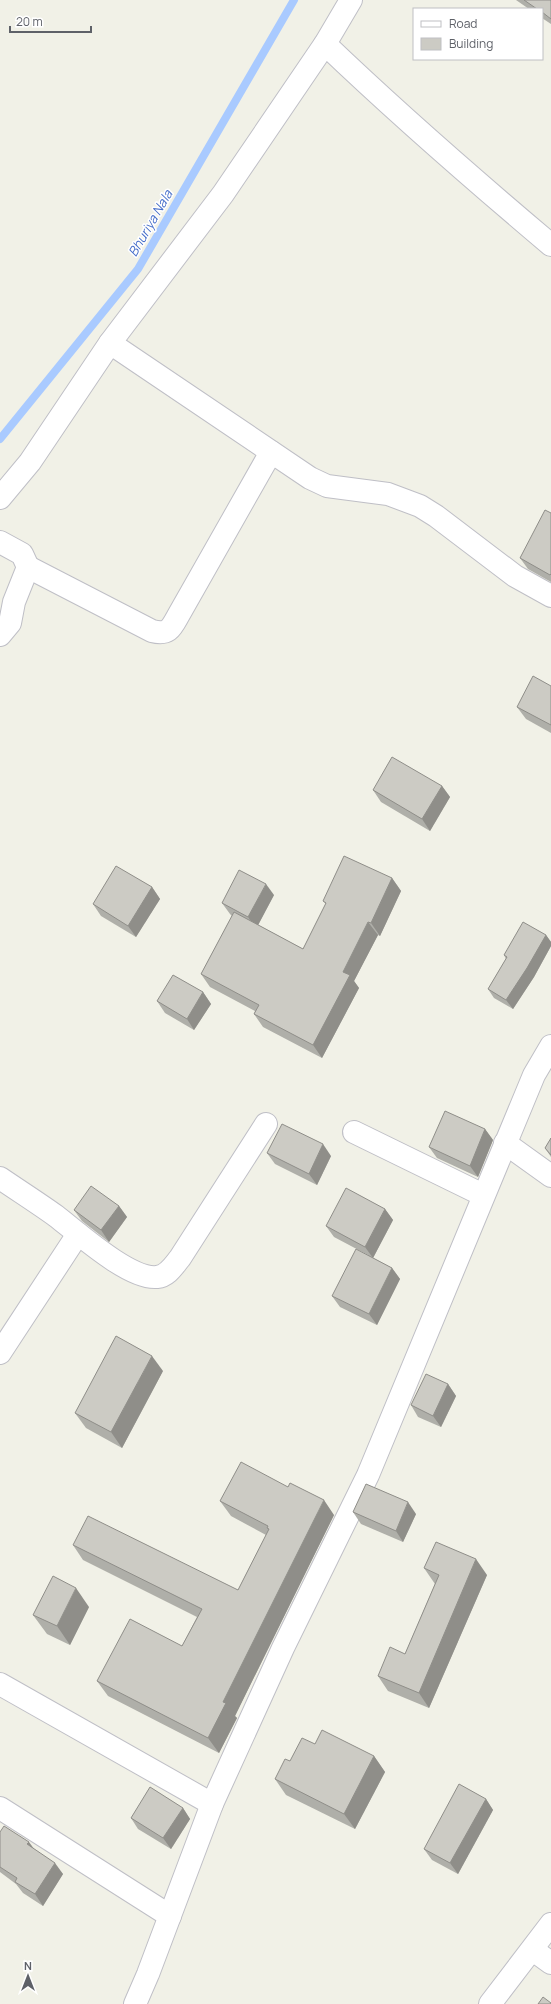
<svg xmlns="http://www.w3.org/2000/svg" width="551" height="2004" viewBox="0 0 551 2004" font-family="Manrope,sans-serif">
<rect width="100%" height="100%" fill="#f1f1e7"/>
<g fill="none" stroke-linecap="round" stroke-linejoin="round">
<!-- stream -->
<polyline stroke="#a9caff" stroke-width="8" points="0,439 138,269 294,0"/>
<defs>
<g id="minor">
<path d="M 325,44 C 398,114 474,180 551,245"/>
<polyline points="110,343 310,478 327,486 388,494 420,506 436,516 515,576 551,596"/>
<polyline points="0,498 30,462 110,343 223,194 325,44 351,0"/>
<polyline points="0,542 22,554 28,567 14,602 10,623 0,635"/>
<path d="M 28,567 L 152,631 C 168,635 171,629 178,616 L 271,452"/>
<polyline points="354,1132 483,1195"/>
<polyline points="505,1143 551,1176"/>
<path d="M 0,1178 C 19,1191 38,1203 56,1216 C 78,1233 130,1280 157,1277 C 168,1276 174,1265 180,1258 L 266,1124"/>
<polyline points="0,1353 78,1234"/>
<polyline points="0,1684 212,1804"/>
<polyline points="0,1808 170,1916"/>
<polyline points="533,1950 551,1963"/>
<polyline points="135,2004 148,1974 212,1804 283,1648 368,1475 522,1104 534,1075 551,1046"/>
<polyline points="490,2004 551,1924"/>
</g>
</defs>
<!-- minor casing -->
<use href="#minor" stroke="#bfbfc6" stroke-width="24"/>
<!-- minor -->
<use href="#minor" stroke="#fff" stroke-width="22"/>
</g>
<!-- wall -->
<g fill="#afafa9">
<polygon points="516,0 551,0 551,24 542,18 542,9 529,9"/>
<polygon points="551,513 551,582 528,569 520,558"/>
<polygon points="551,686 551,733 526,719 517,707"/>
<polygon points="442,786 450,797 430,831 381,802 373,790"/>
<polygon points="392,878 401,891 380,936 378,935 354,981 359,988 322,1058 263,1027 254,1014 255,1011 210,987 201,974 232,916 230,914 222,903 274,895 258,925 303,949 326,904 323,901"/>
<polygon points="152,887 160,899 136,937 101,916 93,904"/>
<polygon points="546,935 551,942 551,946 534,977 513,1009 494,998 488,989 506,959 504,955"/>
<polygon points="203,992 211,1004 194,1030 165,1013 157,1001"/>
<polygon points="485,1129 493,1140 478,1177 437,1158 429,1147"/>
<polygon points="551,1138 551,1157 545,1148"/>
<polygon points="267,1153 331,1156 317,1185 275,1164"/>
<polygon points="119,1206 127,1217 109,1242 82,1221 74,1210"/>
<polygon points="385,1209 393,1220 373,1258 392,1268 400,1279 377,1325 340,1307 332,1296 368,1255 334,1237 326,1226"/>
<polygon points="163,1371 122,1448 86,1428 75,1413"/>
<polygon points="448,1384 456,1396 441,1427 418,1417 411,1405"/>
<polygon points="220,1501 334,1515 235,1716 237,1718 219,1753 108,1696 97,1681 182,1646 197,1617 83,1560 73,1545 238,1590 266,1535 231,1516"/>
<polygon points="353,1512 416,1514 403,1542 361,1524"/>
<polygon points="424,1568 487,1575 429,1708 388,1691 378,1676 405,1654 435,1584"/>
<polygon points="89,1607 70,1645 47,1634 33,1615"/>
<polygon points="374,1756 385,1772 355,1829 286,1795 275,1779 290,1761"/>
<polygon points="486,1799 493,1810 458,1874 432,1860 424,1849"/>
<polygon points="183,1808 190,1819 171,1849 138,1829 131,1818"/>
<polygon points="0,1832 33,1848 63,1874 43,1906 23,1893 16,1884 0,1872"/>
</g>
<!-- shaded-wall -->
<g fill="#8f8e89">
<polygon points="442,786 450,797 430,831 422,819"/>
<polygon points="392,878 401,891 380,936 371,923"/>
<polygon points="266,884 274,895 256,929 248,917"/>
<polygon points="152,887 160,899 136,937 128,926"/>
<polygon points="368,922 378,935 354,981 359,988 322,1058 313,1045 343,972"/>
<polygon points="546,935 551,942 551,946 534,977 513,1009 506,1000"/>
<polygon points="203,992 211,1004 194,1030 187,1019"/>
<polygon points="485,1129 493,1140 478,1177 470,1166"/>
<polygon points="323,1144 331,1156 317,1185 309,1174"/>
<polygon points="119,1206 127,1217 109,1242 101,1230"/>
<polygon points="385,1209 393,1220 373,1258 365,1247"/>
<polygon points="392,1268 400,1279 377,1325 369,1314"/>
<polygon points="152,1356 163,1371 122,1448 111,1432"/>
<polygon points="448,1384 456,1396 441,1427 433,1416"/>
<polygon points="324,1500 334,1515 235,1716 237,1718 219,1753 208,1738 223,1702"/>
<polygon points="408,1502 416,1514 403,1542 396,1531"/>
<polygon points="476,1559 487,1575 429,1708 419,1693"/>
<polygon points="76,1588 89,1607 70,1645 57,1626"/>
<polygon points="374,1756 385,1772 355,1829 344,1814"/>
<polygon points="486,1799 493,1810 458,1874 450,1863"/>
<polygon points="183,1808 190,1819 171,1849 163,1838"/>
<polygon points="29,1842 37,1853 27,1844"/>
<polygon points="55,1863 63,1874 43,1906 35,1894"/>
</g>
<!-- building -->
<g fill="#cccbc4" stroke="#8f8e89">
<polygon points="524,0 551,0 551,19 542,12 542,9 537,9"/>
<polygon points="545,510 551,513 551,574 550,575 520,558"/>
<polygon points="533,676 551,686 551,725 517,707"/>
<polygon points="392,757 442,786 422,819 373,790"/>
<polygon points="344,856 392,878 371,923 368,922 343,972 350,975 313,1045 254,1014 259,1005 201,974 234,912 303,949 326,903 323,901"/>
<polygon points="116,866 152,887 128,926 93,904"/>
<polygon points="239,870 266,884 248,917 222,903"/>
<polygon points="523,922 546,935 527,968 506,1000 488,989 507,957 504,955"/>
<polygon points="173,975 203,992 187,1019 157,1001"/>
<polygon points="445,1111 485,1129 470,1166 429,1147"/>
<polygon points="282,1124 323,1144 309,1174 267,1153"/>
<polygon points="551,1138 551,1155 545,1148"/>
<polygon points="91,1186 119,1206 101,1230 74,1210"/>
<polygon points="346,1188 385,1209 365,1247 326,1226"/>
<polygon points="356,1249 392,1268 369,1314 332,1296"/>
<polygon points="116,1336 152,1356 111,1432 75,1413"/>
<polygon points="426,1374 448,1384 433,1416 411,1405"/>
<polygon points="241,1462 288,1487 290,1483 324,1500 223,1702 226,1703 208,1738 97,1681 130,1619 182,1646 202,1609 73,1545 88,1516 238,1590 269,1529 267,1528 268,1526 220,1501"/>
<polygon points="366,1484 408,1502 396,1531 353,1512"/>
<polygon points="436,1542 476,1559 419,1693 378,1676 390,1647 405,1654 439,1575 424,1568"/>
<polygon points="53,1576 76,1588 57,1626 33,1615"/>
<polygon points="322,1730 374,1756 344,1814 275,1779 285,1759 290,1761 302,1738 315,1744"/>
<polygon points="459,1784 486,1799 450,1863 424,1849"/>
<polygon points="150,1787 183,1808 163,1838 131,1818"/>
<polygon points="4,1826 29,1842 27,1844 55,1863 35,1894 15,1882 17,1878 0,1867 0,1832"/>
<polygon points="543,1997 551,2003 551,2004 538,2004"/>
</g>
<g text-anchor="middle" stroke-width="3" stroke-linejoin="round" paint-order="stroke">
<!-- water labels -->
<g font-size="13" font-style="italic" fill="#466ec9" stroke="#fff">
<text transform="translate(150 223) rotate(-60)" y="5">Bhuriya Nala</text>
</g>
</g>
<!-- legend -->
<rect x="413" y="8" width="130" height="52" fill="#ffffff" stroke="#bfc0c3"/>
<rect x="421" y="21" width="20" height="6" fill="#ffffff" stroke="#bfc0c3"/>
<text x="449" y="28" font-size="12" fill="#5e6168">Road</text>
<rect x="421" y="38" width="20" height="12" fill="#cccbc4" stroke="#bfc0c3"/>
<text x="449" y="48" font-size="12" fill="#5e6168">Building</text>
<!-- north arrow -->
<g transform="translate(28 1976)" stroke="#ffffff" stroke-width="3" paint-order="stroke">
<path d="M0-3L7 15L0 10L-7 15Z" fill="#5e6168"/>
<text y="-6" font-size="11" font-weight="bold" text-anchor="middle" fill="#5e6168">N</text>
</g>
<!-- scale -->
<path d="M10 26v6h81v-6" fill="none" stroke="#5e6168" stroke-width="2"/>
<text x="16" y="26" font-size="12" fill="#5e6168" stroke="#ffffff" stroke-width="3" paint-order="stroke">20 m</text>
</svg>
